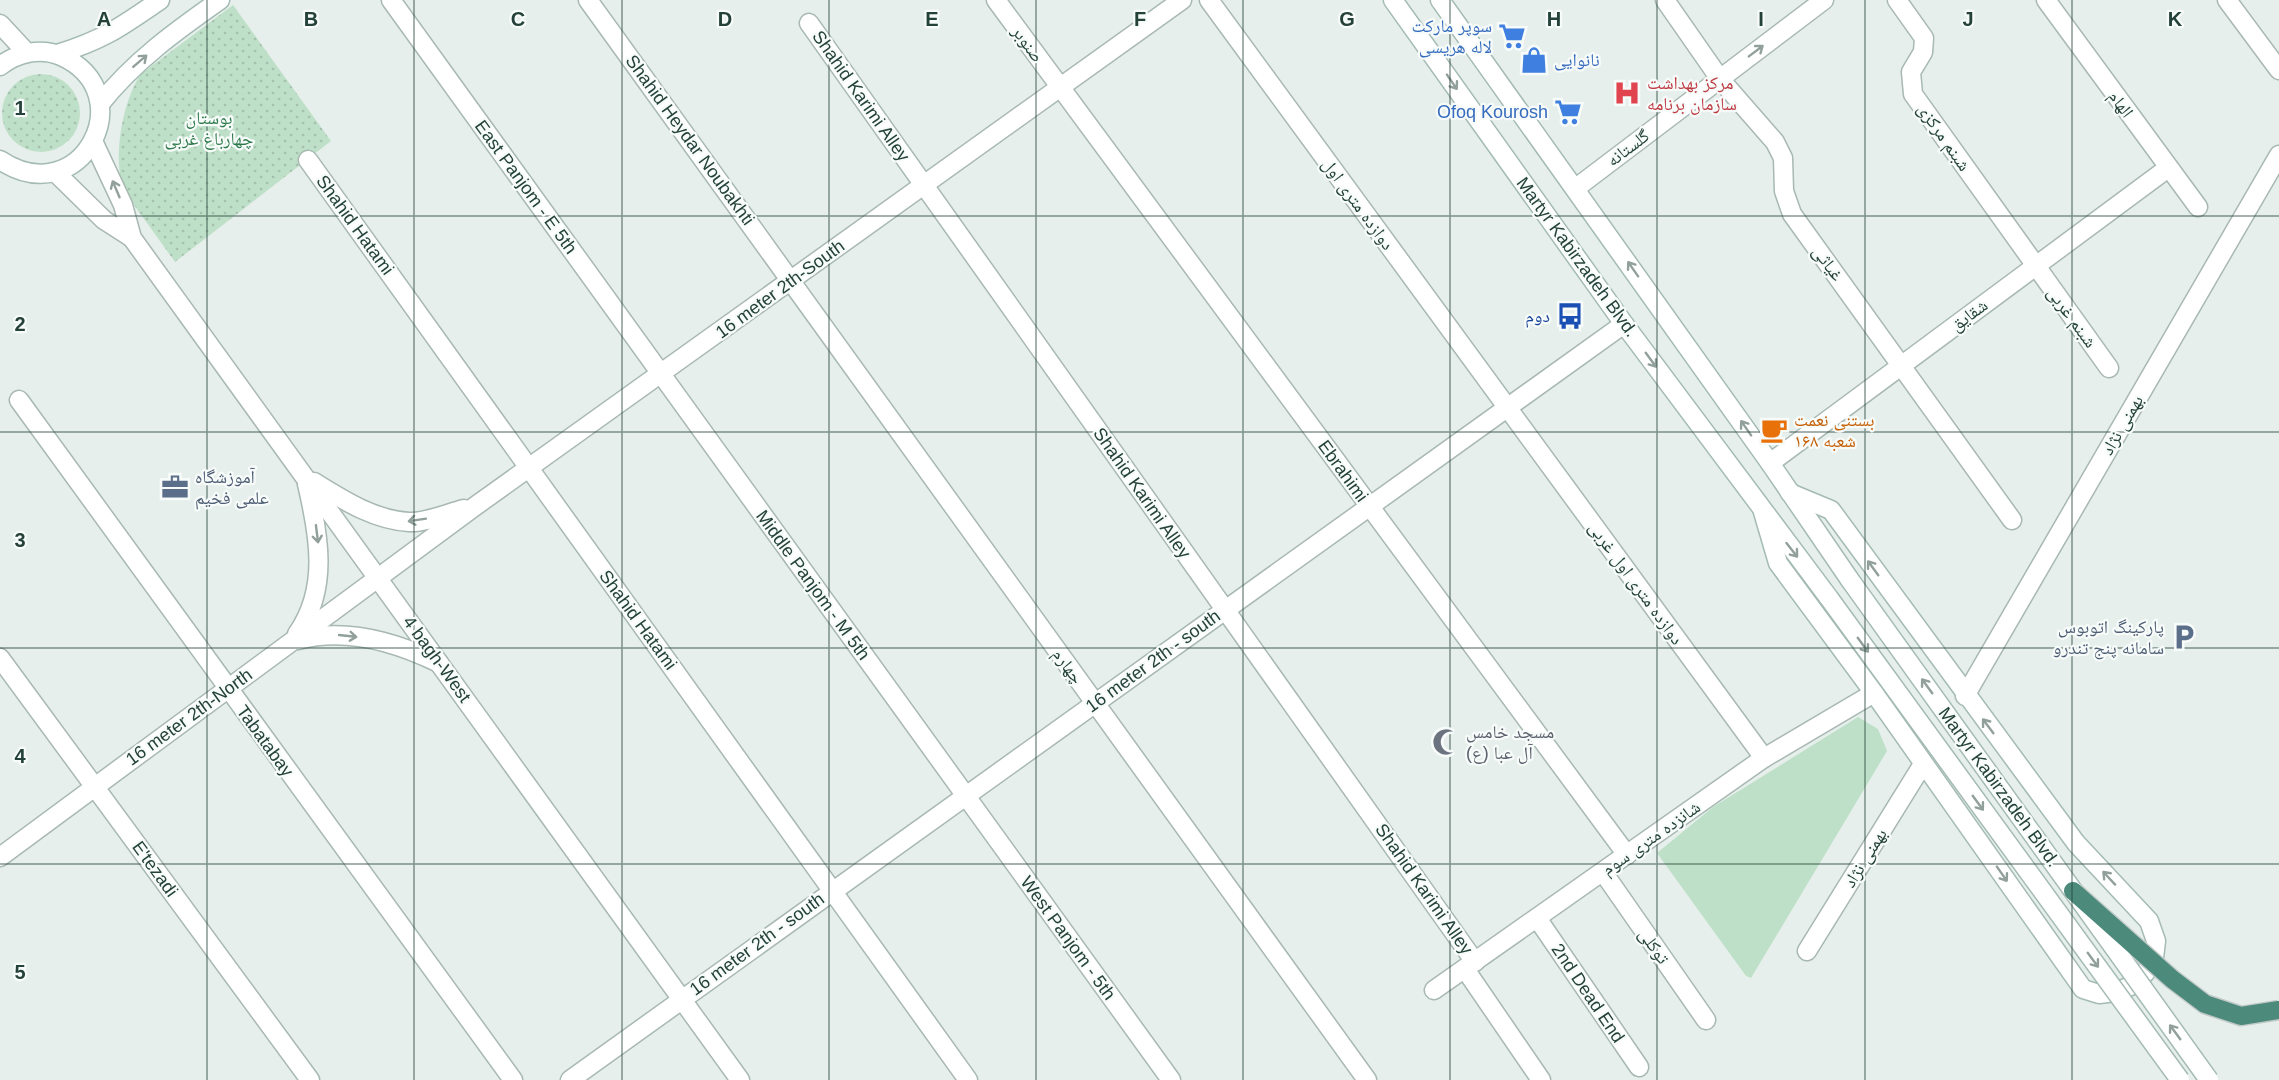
<svg xmlns="http://www.w3.org/2000/svg" width="2279" height="1080" viewBox="0 0 2279 1080" font-family="Arial,'Noto Naskh Arabic',sans-serif">
<defs>
<pattern id="grass-dots" width="8" height="8" patternUnits="userSpaceOnUse" patternTransform="scale(1.5)"><rect width="8" height="8" fill="#bfe0c8"/><path d="M2 2h.1M6 6h.1" fill="none" stroke="#a4c1ad" stroke-width="1.8" stroke-linecap="round"/></pattern>
</defs>
<rect width="100%" height="100%" fill="#e6efeb"/>
<!-- grass -->
<g fill="url(#grass-dots)">
<path d="M 233,5 L 331,141 L 175,262 L 124,191 C 112,160 122,101 141,74 Z"/>
<circle cx="41" cy="113" r="39"/>
</g>
<!-- pitch -->
<polygon fill="#bfe0c8" points="1858,717 1878,729 1887,751 1751,978 1746,976 1657,853 1713,807"/>
<g fill="none" stroke-linecap="round" stroke-linejoin="round">
<defs>
<g id="minor">
<polyline points="391,0 1171,1080"/>
<polyline points="588,0 1367,1080"/>
<polyline points="996,0 1627,855"/>
<polyline points="1209,0 1764,758"/>
<polyline points="1665,0 1720,79 1775,142 1783,158 1784,191 1792,214 2012,520"/>
<polyline points="1897,0 1924,38 1923,52 1911,72 1913,94 2109,368"/>
<polyline points="2046,0 2198,207"/>
<polyline points="2227,0 2279,70"/>
<polyline points="809,23 1475,962"/>
<polyline points="308,160 968,1080"/>
<polyline points="1576,188 1824,0"/>
<polyline points="19,400 513,1080"/>
<polyline points="1770,463 2168,168"/>
<polyline points="0,658 310,1080"/>
<polyline points="1965,696 2279,155"/>
<polyline points="1603,872 1706,1020"/>
<polyline points="1537,918 1639,1067"/>
<polyline points="1807,951 1923,764"/>
<polyline points="1465,969 1541,1080"/>
<polyline points="1434,990 1764,758 1874,693"/>
</g>
<g id="tertiary">
<polyline points="0,24 27,53"/>
<polyline points="93,141 123,205 132,238 740,1080"/>
<polyline points="55,172 104,220 132,238"/>
<path d="M 314,482 C 343,500 374,520 409,522 C 426,523 448,513 464,509"/>
<path d="M 297,634 C 329,589 319,535 307,484"/>
<path d="M 298,640 C 346,627 396,642 439,663"/>
<polyline points="0,857 474,507 1182,0"/>
<polyline points="570,1080 1624,324"/>
</g>
<g id="secondary">
<polyline points="1393,0 1624,324 1829,598"/>
<polyline points="1440,0 1770,463 1850,580"/>
<path d="M 57,54 C 103,40 121,27 160,0"/>
<path d="M 0,66 C 17,53 40,47 61,56 C 144,93 81,214 0,160"/>
<path d="M 100,104 C 134,61 176,31 220,0"/>
<polyline points="1763,512 1778,563 1874,693 2083,989 2099,994 2116,992 2133,985 2145,973 2154,958 2156,941 2149,921 2076,843 1831,510 1790,493"/>
</g>
</defs>
<!-- minor casing -->
<use href="#minor" stroke="#a8b8b2" stroke-width="21"/>
<!-- tertiary casing -->
<use href="#tertiary" stroke="#a8b8b2" stroke-width="21"/>
<!-- secondary casing -->
<use href="#secondary" stroke="#a4bbb3" stroke-width="21"/>
<!-- minor -->
<use href="#minor" stroke="#fff" stroke-width="18"/>
<!-- tertiary -->
<use href="#tertiary" stroke="#fff" stroke-width="18"/>
<!-- secondary -->
<use href="#secondary" stroke="#fff" stroke-width="18"/>
<defs>
<g id="secondary-bridge">
<polyline points="1850,580 2209,1080"/>
<polyline points="1829,598 2180,1080"/>
</g>
<polyline id="trunk-bridge" points="2073,891 2172,979 2205,1004 2241,1016 2279,1010"/>
</defs>
<!-- secondary-bridge casing -->
<use href="#secondary-bridge" stroke="#a4bbb3" stroke-width="21" stroke-linecap="butt"/>
<!-- trunk-bridge casing -->
<use href="#trunk-bridge" stroke="#c2cac8" stroke-width="21" stroke-linecap="butt"/>
<!-- secondary-bridge -->
<use href="#secondary-bridge" stroke="#fff" stroke-width="18"/>
<!-- trunk-bridge -->
<use href="#trunk-bridge" stroke="#4c8a7c" stroke-width="18"/>
</g>
<!-- one-way arrows -->
<defs><path id="oneway-shaft" d="M-6 0H5M1.5-3L5.5 0L1.5 3" fill="none" stroke-width="1.6" stroke-linecap="round" stroke-linejoin="round" transform="scale(1.5)"/></defs>
<g stroke="#92a09c">
<use href="#oneway-shaft" transform="translate(1756 51) rotate(-37)"/>
<use href="#oneway-shaft" transform="translate(140 61) rotate(-41)"/>
<use href="#oneway-shaft" transform="translate(1452 82) rotate(55)"/>
<use href="#oneway-shaft" transform="translate(116 189) rotate(-113)"/>
<use href="#oneway-shaft" transform="translate(1633 269) rotate(-125)"/>
<use href="#oneway-shaft" transform="translate(1651 360) rotate(54)"/>
<use href="#oneway-shaft" transform="translate(1746 428) rotate(-125)"/>
<use href="#oneway-shaft" transform="translate(417 520) rotate(171)"/>
<use href="#oneway-shaft" transform="translate(317 534) rotate(83)"/>
<use href="#oneway-shaft" transform="translate(1792 550) rotate(52)"/>
<use href="#oneway-shaft" transform="translate(1873 568) rotate(-126)"/>
<use href="#oneway-shaft" transform="translate(348 636) rotate(6)"/>
<use href="#oneway-shaft" transform="translate(1863 645) rotate(54)"/>
<use href="#oneway-shaft" transform="translate(1927 686) rotate(-126)"/>
<use href="#oneway-shaft" transform="translate(1988 726) rotate(-127)"/>
<use href="#oneway-shaft" transform="translate(1978 803) rotate(54)"/>
<use href="#oneway-shaft" transform="translate(2002 874) rotate(55)"/>
<use href="#oneway-shaft" transform="translate(2109 878) rotate(-133)"/>
<use href="#oneway-shaft" transform="translate(2093 960) rotate(54)"/>
<use href="#oneway-shaft" transform="translate(2175 1032) rotate(-126)"/>
</g>
<!-- grid -->
<path fill="none" stroke="#24423a" stroke-width="1.5" stroke-opacity="0.55" d="M 207,0 L 207,1080M 414,0 L 414,1080M 622,0 L 622,1080M 829,0 L 829,1080M 1036,0 L 1036,1080M 1243,0 L 1243,1080M 1450,0 L 1450,1080M 1657,0 L 1657,1080M 1865,0 L 1865,1080M 2072,0 L 2072,1080M 0,216 L 2279,216M 0,432 L 2279,432M 0,648 L 2279,648M 0,864 L 2279,864"/>
<!-- icons -->
<defs>
<symbol id="supermarket-bare" viewBox="-9 -9 18 18"><path d="M-6-5.5h2.5l.6 2H6L4.5 2H-2.5L-4.4-4H-6ZM-1.5 3.2a1.3 1.3 0 1 0 .1 0ZM3 3.2a1.3 1.3 0 1 0 .1 0Z" fill="#3f7fe0" stroke="#f7fbf9" stroke-width="2.5" paint-order="stroke"/></symbol>
<symbol id="shop-bare" viewBox="-9 -9 18 18"><path d="M-5-2.5h2.3a2.7 3.5 0 0 1 5.4 0H5L5.5 6h-11ZM-1.5-2.5h3a1.5 2.3 0 0 0-3 0Z" fill="#3f7fe0" stroke="#f7fbf9" stroke-width="2.5" paint-order="stroke"/></symbol>
<symbol id="hospital-bare" viewBox="-9 -9 18 18"><path d="M-5-5h3v3.5h4V-5h3V5h-3V1.5h-4V5h-3Z" fill="#e0444e" stroke="#f7fbf9" stroke-width="2.5" paint-order="stroke"/></symbol>
<symbol id="bus-bare" viewBox="-9 -9 18 18"><path d="M-5-6H5V4H4V6H2V4H-2V6H-4V4H-5ZM-3.5-4V0h7V-4ZM-3.5 1.2v1.5H-2V1.2ZM2 1.2v1.5H3.5V1.2Z" fill="#1a4fb4" stroke="#f7fbf9" stroke-width="2.5" paint-order="stroke"/></symbol>
<symbol id="cafe-bare" viewBox="-9 -9 18 18"><path d="M-5.5-4.5H6V0H3Q3 3.5 0 3.5H-2.5Q-5.5 3.5-5.5 0ZM3-3.2v2h1.7v-2ZM-6 4.5H4V6H-6Z" fill="#e8710a" stroke="#f7fbf9" stroke-width="2.5" paint-order="stroke"/></symbol>
<symbol id="office-bare" viewBox="-9 -9 18 18"><path d="M-6-3h4V-5.5h4V-3h4V5H-6ZM-1-4.5V-3h2v-1.5ZM-6 0V1H6V0Z" fill="#5c6f8a" stroke="#f7fbf9" stroke-width="2.5" paint-order="stroke"/></symbol>
<symbol id="parking-bare" viewBox="-9 -9 18 18"><path d="M-3.5-5.5H1a3.5 3.5 0 0 1 0 7H-1V5.5H-3.5ZM-1-3.4V-.6H.8a1.4 1.4 0 0 0 0-2.8Z" fill="#5c6f8a" stroke="#f7fbf9" stroke-width="2.5" paint-order="stroke"/></symbol>
<symbol id="mosque-bare" viewBox="-9 -9 18 18"><path d="M3.5-4.9A6 6 0 1 0 3.5 4.9A5 5 0 1 1 3.5-4.9Z" fill="#6b7280" stroke="#f7fbf9" stroke-width="2.5" paint-order="stroke"/></symbol>
</defs>
<g fill-rule="evenodd">
<use href="#supermarket-bare" x="1493" y="17" width="38" height="38"/>
<use href="#shop-bare" x="1515" y="41" width="38" height="38"/>
<use href="#hospital-bare" x="1608" y="74" width="38" height="38"/>
<use href="#supermarket-bare" x="1549" y="93" width="38" height="38"/>
<use href="#bus-bare" x="1551" y="297" width="38" height="38"/>
<use href="#cafe-bare" x="1755" y="411" width="38" height="38"/>
<use href="#office-bare" x="156" y="468" width="38" height="38"/>
<use href="#parking-bare" x="2165" y="618" width="38" height="38"/>
<use href="#mosque-bare" x="1427" y="723" width="38" height="38"/>
</g>
<g text-anchor="middle" stroke-width="4.5" stroke-linejoin="round" paint-order="stroke">
<!-- shop labels -->
<g font-size="18" fill="#366cbe" stroke="#f7fbf9" text-anchor="end">
<text x="1492" y="32">سوپر مارکت<tspan x="1492" dy="21">لاله هریسی</tspan></text>
<text x="1554" y="66" text-anchor="start">نانوایی</text>
<text x="1548" y="118">Ofoq Kourosh</text>
</g>
<!-- street labels -->
<g font-size="18" fill="#24423a" stroke="#f7fbf9">
<text transform="translate(1028 44) rotate(54)" y="6">صنوبر</text>
<text transform="translate(861 96) rotate(55)" y="6">Shahid Karimi Alley</text>
<text transform="translate(2121 104) rotate(54)" y="6">الهام</text>
<text transform="translate(1944 137) rotate(55)" y="6">شبنم مرکزی</text>
<text transform="translate(690 140) rotate(54)" y="6">Shahid Heydar Noubakhti</text>
<text transform="translate(1628 148) rotate(-37)" y="6">گلستانه</text>
<text transform="translate(526 187) rotate(54)" y="6">East Panjom - E 5th</text>
<text transform="translate(1358 204) rotate(54)" y="6">دوازده متری اول</text>
<text transform="translate(355 225) rotate(54)" y="6">Shahid Hatami</text>
<text transform="translate(1577 257) rotate(54)" y="6">Martyr Kabirzadeh Blvd.</text>
<text transform="translate(1828 263) rotate(54)" y="6">غیاثی</text>
<text transform="translate(780 289) rotate(-36)" y="6">16 meter 2th-South</text>
<text transform="translate(1969 315) rotate(-36)" y="6">شقایق</text>
<text transform="translate(2072 317) rotate(54)" y="6">شبنم غربی</text>
<text transform="translate(2122 425) rotate(-60)" y="6">بهمنی نژاد</text>
<text transform="translate(1343 471) rotate(54)" y="6">Ebrahimi</text>
<text transform="translate(1142 493) rotate(55)" y="6">Shahid Karimi Alley</text>
<text transform="translate(1636 583) rotate(54)" y="6">دوازده متری اول غربی</text>
<text transform="translate(813 585) rotate(54)" y="6">Middle Panjom - M 5th</text>
<text transform="translate(638 620) rotate(54)" y="6">Shahid Hatami</text>
<text transform="translate(437 659) rotate(54)" y="6">4 bagh-West</text>
<text transform="translate(1153 661) rotate(-36)" y="6">16 meter 2th - south</text>
<text transform="translate(1068 666) rotate(54)" y="6">چهارم</text>
<text transform="translate(189 717) rotate(-36)" y="6">16 meter 2th-North</text>
<text transform="translate(265 741) rotate(54)" y="6">Tabatabay</text>
<text transform="translate(1999 787) rotate(54)" y="6">Martyr Kabirzadeh Blvd.</text>
<text transform="translate(1651 838) rotate(-35)" y="6">شانزده متری سوم</text>
<text transform="translate(1865 858) rotate(-58)" y="6">بهمنی نژاد</text>
<text transform="translate(155 869) rotate(54)" y="6">E'tezadi</text>
<text transform="translate(1424 889) rotate(55)" y="6">Shahid Karimi Alley</text>
<text transform="translate(1068 938) rotate(54)" y="6">West Panjom - 5th</text>
<text transform="translate(757 944) rotate(-36)" y="6">16 meter 2th - south</text>
<text transform="translate(1654 946) rotate(55)" y="6">توکلی</text>
<text transform="translate(1588 993) rotate(56)" y="6">2nd Dead End</text>
</g>
<!-- health labels -->
<g font-size="18" fill="#be3a42" stroke="#f7fbf9" text-anchor="start">
<text x="1647" y="89">مرکز بهداشت<tspan x="1647" dy="21">سازمان برنامه</tspan></text>
</g>
<!-- park labels -->
<g font-size="18" fill="#2d7a4b" stroke="#f7fbf9">
<text x="209" y="124">بوستان<tspan x="209" dy="21">چهارباغ غربی</tspan></text>
</g>
<!-- transit labels -->
<g font-size="18" fill="#164399" stroke="#f7fbf9" text-anchor="end">
<text x="1550" y="322">دوم</text>
</g>
<!-- food labels -->
<g font-size="18" fill="#c56008" stroke="#f7fbf9" text-anchor="start">
<text x="1794" y="426">بستنی نعمت<tspan x="1794" dy="21">شعبه ۱۶۸</tspan></text>
</g>
<!-- service labels -->
<g font-size="18" fill="#4e5e75" stroke="#f7fbf9" text-anchor="start">
<text x="195" y="483">آموزشگاه<tspan x="195" dy="21">علمی فخیم</tspan></text>
<text x="2164" y="633" text-anchor="end">پارکینگ اتوبوس<tspan x="2164" dy="21">سامانه پنج تندرو</tspan></text>
</g>
<!-- worship labels -->
<g font-size="18" fill="#5b616d" stroke="#f7fbf9" text-anchor="start">
<text x="1466" y="738">مسجد خامس<tspan x="1466" dy="21">آل عبا (ع)</tspan></text>
</g>
</g>
<g font-size="20" text-anchor="middle" font-weight="bold" fill="#24423a" stroke="#f7fbf9" stroke-width="4.5" stroke-linejoin="round" paint-order="stroke">
<text x="104" y="26">A</text>
<text x="311" y="26">B</text>
<text x="518" y="26">C</text>
<text x="725" y="26">D</text>
<text x="932" y="26">E</text>
<text x="1140" y="26">F</text>
<text x="1347" y="26">G</text>
<text x="1554" y="26">H</text>
<text x="1761" y="26">I</text>
<text x="1968" y="26">J</text>
<text x="2175" y="26">K</text>
<text x="20" y="115">1</text>
<text x="20" y="331">2</text>
<text x="20" y="547">3</text>
<text x="20" y="763">4</text>
<text x="20" y="979">5</text>
</g>
</svg>
